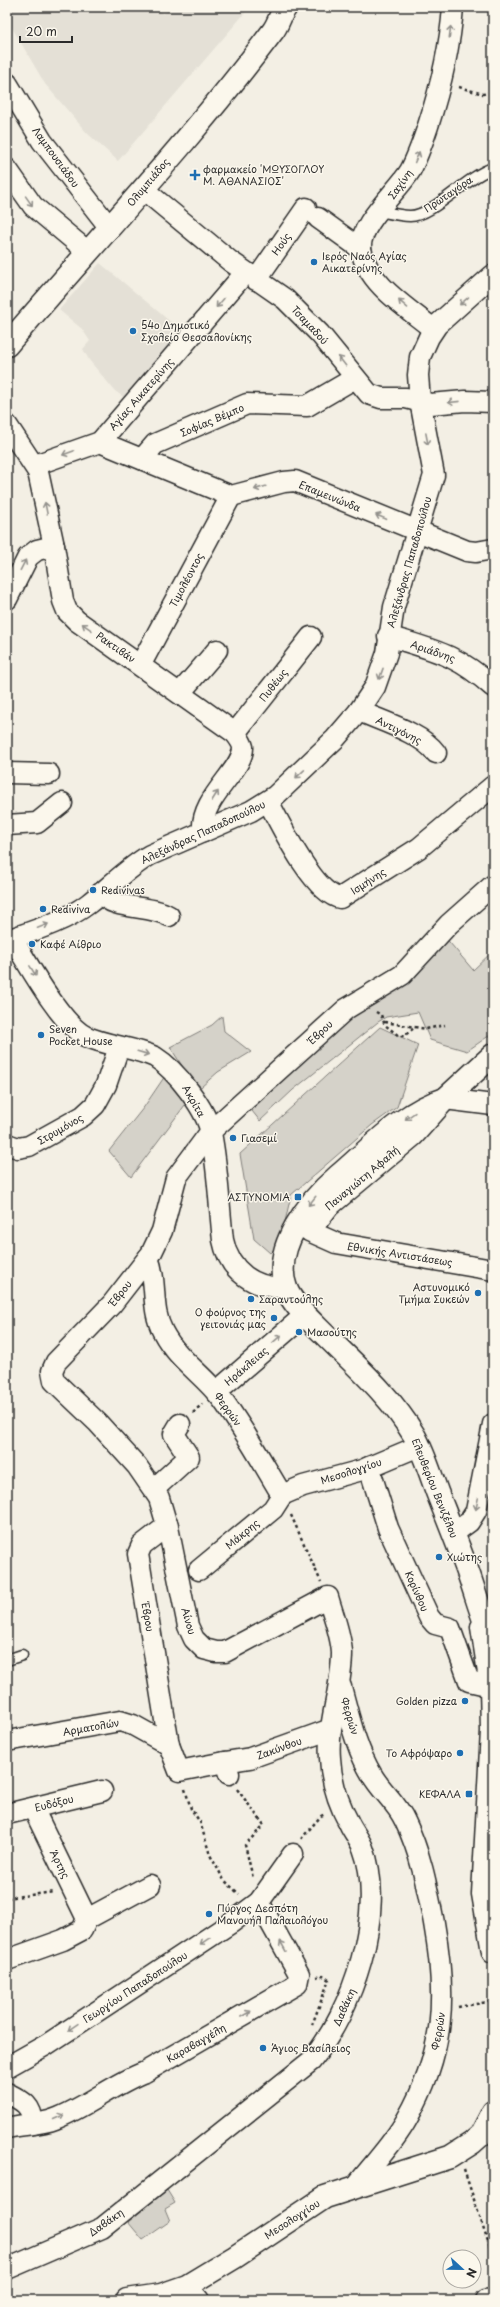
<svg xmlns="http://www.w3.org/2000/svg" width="500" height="2307" viewBox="0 0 500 2307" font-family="'Playpen Sans',sans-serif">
<rect width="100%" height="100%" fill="#f3efe4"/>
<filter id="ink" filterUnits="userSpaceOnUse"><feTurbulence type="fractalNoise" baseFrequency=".025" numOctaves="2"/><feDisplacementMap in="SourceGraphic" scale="8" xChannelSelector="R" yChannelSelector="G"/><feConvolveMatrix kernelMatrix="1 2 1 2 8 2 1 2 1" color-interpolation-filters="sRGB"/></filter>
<g filter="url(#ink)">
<!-- built -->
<g fill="#e4e0d6">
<polygon points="7,7 158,7 163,14 174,7 250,7 118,161 87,133 45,84 7,19"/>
<polygon points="100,263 185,334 129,401 115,391 89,360 83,349 90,341 82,329 59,310"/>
</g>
<!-- green -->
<g fill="#d5d2c9" stroke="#807e7a">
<polygon points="444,936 473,970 493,951 493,1033 467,1051 430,1040 418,1012 386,1017 378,1022 293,1090 260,1121 248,1106"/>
<polygon points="222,1016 224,1031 251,1052 218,1072 201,1087 190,1078 170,1047 212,1025"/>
<polygon points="380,1027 418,1045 397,1107 372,1125 291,1195 280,1244 270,1253 254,1239 240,1154"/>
<polygon points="165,1076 188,1101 131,1177 109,1151 144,1107"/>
<polygon points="167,2190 175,2203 165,2209 170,2221 143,2240 128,2222"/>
</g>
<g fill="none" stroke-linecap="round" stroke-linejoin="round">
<defs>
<g id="lane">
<path d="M 379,211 C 389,213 400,216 410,216 C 433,216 467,176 493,168"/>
<polyline points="7,1660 22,1655"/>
</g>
<g id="street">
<polyline points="7,83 42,141 110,228"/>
<polyline points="7,169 33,206 88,252"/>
<polyline points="143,189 230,261 285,299 320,334 369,394 381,398 406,398 430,404 465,401 493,402"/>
<polyline points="318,218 361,249"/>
<polyline points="256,280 306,208"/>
<path d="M 433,329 C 408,308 367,284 361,249 C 358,225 398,191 410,171 C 418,156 423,141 428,126 C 441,86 450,49 453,7"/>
<path d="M 7,425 L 38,472 L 54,546 L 63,601 L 67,611 L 77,621 L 235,733 C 238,737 242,742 243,747 C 244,770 199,798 203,832"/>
<polyline points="100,442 231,496 284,482 295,481 467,551 476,552 493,549"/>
<polyline points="142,459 155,444 247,404 307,406 355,378"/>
<polyline points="35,465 100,442 245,273"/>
<polyline points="7,599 28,557 37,550 54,546"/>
<path d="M 388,636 C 433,650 457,654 493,687"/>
<polyline points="141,664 231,496"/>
<polyline points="180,693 217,650"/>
<path d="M 359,711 C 381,721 422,733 436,753"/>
<polyline points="235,733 311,637"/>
<polyline points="7,773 49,774"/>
<path d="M 268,801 C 280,824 314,894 340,898 L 419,848 L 493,786"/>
<polyline points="7,825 37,823 62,803"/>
<path d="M 101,893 C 113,911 150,904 169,916"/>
<path d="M 12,938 C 27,962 61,1024 85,1036 C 107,1046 133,1047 155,1057 C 176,1070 206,1109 211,1133 C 218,1168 219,1205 223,1240 C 229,1271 255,1290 286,1287"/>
<path d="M 7,940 C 33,931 66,921 88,904 C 109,888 127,868 150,855 L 251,811 L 275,796 L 335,739 L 359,711 L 375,687 L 387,653 L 394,607 L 434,475 L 420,401 L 418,375 L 420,357 L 429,337 L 437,325 L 493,275"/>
<polyline points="445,1099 493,1105"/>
<polyline points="7,1144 18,1148 29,1146 83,1116 95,1105 106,1085 119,1047"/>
<polyline points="309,1231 336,1243 493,1270"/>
<path d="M 148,1258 C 158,1282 150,1308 163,1332 C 177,1359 204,1375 222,1399 C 244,1429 262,1462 282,1495"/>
<polyline points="216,1392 305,1315"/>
<polyline points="369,1467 388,1528 429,1617 435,1624 450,1628 469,1681 491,1686"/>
<polyline points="154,1489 189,1457 174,1434 180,1424"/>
<polyline points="282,1495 303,1486 362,1470 419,1446"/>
<polyline points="168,1525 142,1545 138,1554 169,1745 179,1771 225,1762 229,1774"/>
<polyline points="454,1533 469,1522 476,1511 493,1424"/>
<polyline points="199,1570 273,1509 282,1495"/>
<path d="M 341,1687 C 349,1716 356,1749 372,1775 C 381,1791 397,1803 405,1821 C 421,1854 427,1887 434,1923 C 447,1996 445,2052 407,2119 C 394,2143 373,2164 356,2186"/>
<polyline points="7,1741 120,1721 133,1725 169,1745"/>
<polyline points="225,1762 250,1758 331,1729"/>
<polyline points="33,1808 87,1919"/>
<polyline points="7,1814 102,1791"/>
<polyline points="7,1960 63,1940 82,1930 87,1919 150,1885"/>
<polyline points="7,2067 46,2045 231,1923 259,1902 293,1854"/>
<path d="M 7,2093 C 23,2101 32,2105 33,2124"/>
<path d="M 7,2128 C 23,2124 40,2125 55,2119 C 87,2107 113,2084 145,2072 L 297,1984 L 299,1974 L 259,1902"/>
<path d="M 7,2269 L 102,2228 L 311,2061 C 352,2012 387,1911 363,1848 C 360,1840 354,1833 350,1825 C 339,1805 331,1781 330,1758 C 327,1723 342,1689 342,1653 C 341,1634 333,1615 328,1597 L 225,1652 L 216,1652 L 204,1649 L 194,1639 L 188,1626 L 169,1532 L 159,1498 L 137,1466 L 98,1423 L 54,1381 L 52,1371 L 56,1362 L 112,1304 L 151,1254 L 162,1231 L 176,1178 L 211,1131 L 346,1009 L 402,975 L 449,924 L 493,885"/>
<polyline points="187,2286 199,2300"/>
<polyline points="486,2300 493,2299"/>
</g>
<g id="secondary">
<path d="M 7,345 C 96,241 191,140 273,31 C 279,23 280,14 286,7"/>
<path d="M 445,1099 C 403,1112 371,1148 338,1176 C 310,1200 271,1248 286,1288 C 292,1304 311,1321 323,1333 C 355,1365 391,1396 414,1435 C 424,1453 430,1473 437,1492 C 448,1520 459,1547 469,1575 C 477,1598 483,1621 493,1643"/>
<polyline points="311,1228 328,1206 413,1135 445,1099 493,1055"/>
<polyline points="482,1627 491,1686 492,1731 483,1894 493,1952"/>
<polyline points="127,2300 161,2295 187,2286 235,2257 325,2197 450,2157 472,2143 481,2135 493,2112"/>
</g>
</defs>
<!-- lane casing -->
<use href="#lane" stroke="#2b2b2b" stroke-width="13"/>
<!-- street casing -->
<use href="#street" stroke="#2b2b2b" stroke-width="23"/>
<!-- secondary casing -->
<use href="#secondary" stroke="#2b2b2b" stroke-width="25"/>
<!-- path -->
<g stroke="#2b2b2b" stroke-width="2.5" stroke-dasharray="3 3" stroke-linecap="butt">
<polyline points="459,87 483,94 493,92"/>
<polyline points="488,912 493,916"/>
<polyline points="376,1012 381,1015 385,1025 399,1036 404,1036 415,1027"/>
<polyline points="385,1022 426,1029 445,1025"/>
<polyline points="193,1413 202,1404"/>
<polyline points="291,1515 321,1582"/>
<polyline points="185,1789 191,1809 200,1822 210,1855 224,1880 239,1894"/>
<polyline points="237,1789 264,1825 245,1845 253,1878"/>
<polyline points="301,1839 321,1816 325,1814"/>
<polyline points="7,1898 54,1892"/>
<polyline points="458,2007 493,2001"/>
<polyline points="312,2025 329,1980 323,1976 316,1977"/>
<polyline points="464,2170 493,2256"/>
</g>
<!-- lane -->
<use href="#lane" stroke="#fbf7ec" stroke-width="10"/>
<!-- street -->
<use href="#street" stroke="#fbf7ec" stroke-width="20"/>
<!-- secondary -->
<use href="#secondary" stroke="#fbf7ec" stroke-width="22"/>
</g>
<!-- one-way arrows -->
<defs><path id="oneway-shaft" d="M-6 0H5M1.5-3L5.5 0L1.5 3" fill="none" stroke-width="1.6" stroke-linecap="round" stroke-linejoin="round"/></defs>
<g stroke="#93918c">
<use href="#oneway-shaft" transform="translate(450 32) rotate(-83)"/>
<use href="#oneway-shaft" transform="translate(417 157) rotate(-67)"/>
<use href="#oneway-shaft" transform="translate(29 201) rotate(55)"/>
<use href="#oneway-shaft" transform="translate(464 301) rotate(139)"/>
<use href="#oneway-shaft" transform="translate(220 303) rotate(131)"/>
<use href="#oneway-shaft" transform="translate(403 304) rotate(-139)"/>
<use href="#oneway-shaft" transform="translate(342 361) rotate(-128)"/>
<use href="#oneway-shaft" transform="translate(454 402) rotate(174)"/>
<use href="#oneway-shaft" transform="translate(427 439) rotate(79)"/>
<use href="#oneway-shaft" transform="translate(68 453) rotate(160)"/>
<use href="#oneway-shaft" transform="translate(260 488) rotate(164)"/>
<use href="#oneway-shaft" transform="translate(46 508) rotate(-101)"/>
<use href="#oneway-shaft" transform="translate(381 517) rotate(-157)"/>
<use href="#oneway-shaft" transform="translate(23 565) rotate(-63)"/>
<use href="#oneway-shaft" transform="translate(87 627) rotate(-145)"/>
<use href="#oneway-shaft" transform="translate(381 674) rotate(110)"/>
<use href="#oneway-shaft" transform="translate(300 774) rotate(137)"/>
<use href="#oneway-shaft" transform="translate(215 796) rotate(-57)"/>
<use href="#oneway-shaft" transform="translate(43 926) rotate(-22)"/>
<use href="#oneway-shaft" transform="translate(33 971) rotate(58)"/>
<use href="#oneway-shaft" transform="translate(143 1053) rotate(16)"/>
<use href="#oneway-shaft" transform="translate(410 1116) rotate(145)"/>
<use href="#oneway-shaft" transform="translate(312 1201) rotate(129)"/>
<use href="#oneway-shaft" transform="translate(277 1339) rotate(-41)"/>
<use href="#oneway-shaft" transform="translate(477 1504) rotate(102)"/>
<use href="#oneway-shaft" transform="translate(205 1941) rotate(146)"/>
<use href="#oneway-shaft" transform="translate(283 1946) rotate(-119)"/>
<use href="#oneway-shaft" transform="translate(246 2014) rotate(-30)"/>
<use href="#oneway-shaft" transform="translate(73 2027) rotate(146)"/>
<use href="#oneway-shaft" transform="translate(59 2117) rotate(-24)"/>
</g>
</g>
<!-- markers -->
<g fill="#1f6fb2" stroke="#fbf7ec" stroke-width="1.5">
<path d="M193 169h4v4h4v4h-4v4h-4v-4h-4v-4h4z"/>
<circle cx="314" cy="262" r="4"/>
<circle cx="133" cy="331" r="4"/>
<circle cx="93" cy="890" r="4"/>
<circle cx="43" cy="909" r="4"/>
<circle cx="32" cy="944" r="4"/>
<circle cx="41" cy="1035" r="4"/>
<circle cx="233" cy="1138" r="4"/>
<rect x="294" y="1193" width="8" height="8" rx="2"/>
<circle cx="478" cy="1293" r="4"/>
<circle cx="251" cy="1299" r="4"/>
<circle cx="274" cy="1318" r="4"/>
<circle cx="299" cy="1332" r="4"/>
<circle cx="439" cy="1557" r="4"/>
<circle cx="465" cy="1701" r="4"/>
<circle cx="460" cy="1753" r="4"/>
<rect x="465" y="1790" width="8" height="8" rx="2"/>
<circle cx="209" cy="1914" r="4"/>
<circle cx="263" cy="2048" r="4"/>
</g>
<g text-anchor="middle" stroke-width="3" stroke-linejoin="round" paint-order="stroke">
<!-- street labels -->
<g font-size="10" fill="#2b2b2b" stroke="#fbf7ec">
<text transform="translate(56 157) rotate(54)" y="4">Λαμπουσιάδου</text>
<text transform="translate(148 182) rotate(-50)" y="4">Ολυμπιάδος</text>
<text transform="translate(400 184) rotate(-54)" y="4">Σαχίνη</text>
<text transform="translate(448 194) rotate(-34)" y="4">Πρωταγόρα</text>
<text transform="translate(281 244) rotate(-55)" y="4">Ηούς</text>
<text transform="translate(310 325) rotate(47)" y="4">Τσαμαδού</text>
<text transform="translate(141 394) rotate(-49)" y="4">Αγίας Αικατερίνης</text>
<text transform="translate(212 420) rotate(-23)" y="4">Σοφίας Βέμπο</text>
<text transform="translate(330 496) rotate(22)" y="4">Επαμεινώνδα</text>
<text transform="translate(409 562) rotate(-74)" y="4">Αλεξάνδρας Παπαδοπούλου</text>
<text transform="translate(186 580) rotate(-62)" y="4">Τιμολέοντος</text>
<text transform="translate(116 647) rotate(35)" y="4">Ρακτιβάν</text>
<text transform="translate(433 651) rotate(19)" y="4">Αριάδνης</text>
<text transform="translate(273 685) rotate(-52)" y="4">Πυθέως</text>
<text transform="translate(399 730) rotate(26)" y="4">Αντιγόνης</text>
<text transform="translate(203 832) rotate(-25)" y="4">Αλεξάνδρας Παπαδοπούλου</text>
<text transform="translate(368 881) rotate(-33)" y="4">Ισμήνης</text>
<text transform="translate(320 1032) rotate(-43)" y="4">Έβρου</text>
<text transform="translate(194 1101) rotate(60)" y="4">Ακρίτα</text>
<text transform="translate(60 1129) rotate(-30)" y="4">Στρυμόνος</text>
<text transform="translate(362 1178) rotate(-40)" y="4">Παναγιώτη Αφαλή</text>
<text transform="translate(400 1254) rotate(9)" y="4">Εθνικής Αντιστάσεως</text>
<text transform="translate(120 1293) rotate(-51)" y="4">Έβρου</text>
<text transform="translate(246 1366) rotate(-41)" y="4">Ηράκλειας</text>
<text transform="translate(228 1409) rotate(54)" y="4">Φερρών</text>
<text transform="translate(351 1471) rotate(-18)" y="4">Μεσολογγίου</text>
<text transform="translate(435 1488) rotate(68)" y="4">Ελευθερίου Βενιζέλου</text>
<text transform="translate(242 1534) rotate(-40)" y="4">Μάκρης</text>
<text transform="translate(417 1591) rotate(66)" y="4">Κορίνθου</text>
<text transform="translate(148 1617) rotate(80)" y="4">Έβρου</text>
<text transform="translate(189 1621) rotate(74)" y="4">Αίνου</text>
<text transform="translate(350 1716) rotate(73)" y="4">Φερρών</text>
<text transform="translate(91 1727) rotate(-10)" y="4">Αρματολών</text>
<text transform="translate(279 1748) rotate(-20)" y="4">Ζακύνθου</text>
<text transform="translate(54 1803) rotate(-14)" y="4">Ευδόξου</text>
<text transform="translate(60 1864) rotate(63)" y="4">Άρτης</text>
<text transform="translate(135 1987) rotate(-33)" y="4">Γεωργίου Παπαδοπούλου</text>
<text transform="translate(344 2007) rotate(-66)" y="4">Δαβάκη</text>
<text transform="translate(438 2031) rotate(-80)" y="4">Φερρών</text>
<text transform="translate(196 2043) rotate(-30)" y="4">Καραβαγγέλη</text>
<text transform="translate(292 2219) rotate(-33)" y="4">Μεσολογγίου</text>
<text transform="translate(106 2222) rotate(-35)" y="4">Δαβάκη</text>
</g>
<!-- poi labels -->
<g font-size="10" fill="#2b2b2b" stroke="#fbf7ec" text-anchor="start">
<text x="203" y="173">φαρμακείο 'ΜΩΥΣΟΓΛΟΥ<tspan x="203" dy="12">Μ. ΑΘΑΝΑΣΙΟΣ'</tspan></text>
<text x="322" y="260">Ιερός Ναός Αγίας<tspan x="322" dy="12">Αικατερίνης</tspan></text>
<text x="141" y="329">54ο Δημοτικό<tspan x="141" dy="12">Σχολείο Θεσσαλονίκης</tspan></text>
<text x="101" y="894">Redivivas</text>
<text x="51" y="913">Rediviva</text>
<text x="40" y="948">Καφέ Αίθριο</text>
<text x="49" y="1033">Seven<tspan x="49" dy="12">Pocket House</tspan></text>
<text x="241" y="1142">Γιασεμί</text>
<text x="290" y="1201" text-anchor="end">ΑΣΤΥΝΟΜΙΑ</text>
<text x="470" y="1291" text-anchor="end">Αστυνομικό<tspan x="470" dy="12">Τμήμα Συκεών</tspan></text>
<text x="259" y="1303">Σαραντούλης</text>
<text x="266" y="1316" text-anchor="end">Ο φούρνος της<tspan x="266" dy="12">γειτονιάς μας</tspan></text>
<text x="307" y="1336">Μασούτης</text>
<text x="447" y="1561">Χιώτης</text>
<text x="457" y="1705" text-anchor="end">Golden pizza</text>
<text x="452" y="1757" text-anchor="end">Το Αφρόψαρο</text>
<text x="461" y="1798" text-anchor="end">ΚΕΦΑΛΑ</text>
<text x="217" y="1912">Πύργος Δεσπότη<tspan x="217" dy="12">Μανουήλ Παλαιολόγου</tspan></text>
<text x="271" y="2052">Άγιος Βασίλειος</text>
</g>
</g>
<!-- margin -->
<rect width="500" height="2307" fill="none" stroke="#fbf7ec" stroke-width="24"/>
<rect x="12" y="12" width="476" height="2283" fill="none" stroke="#2b2b2b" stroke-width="1.5" filter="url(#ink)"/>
<!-- north arrow -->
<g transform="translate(462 2269) rotate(112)"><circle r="19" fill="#fbf7ec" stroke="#a8a59f"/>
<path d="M0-3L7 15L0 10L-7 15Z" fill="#1f6fb2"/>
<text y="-6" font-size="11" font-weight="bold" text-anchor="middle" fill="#2b2b2b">N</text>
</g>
<!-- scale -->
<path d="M20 36v6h52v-6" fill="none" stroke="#2b2b2b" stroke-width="2"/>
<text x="26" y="36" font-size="12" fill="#2b2b2b" stroke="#fbf7ec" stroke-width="3" paint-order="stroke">20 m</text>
</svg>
